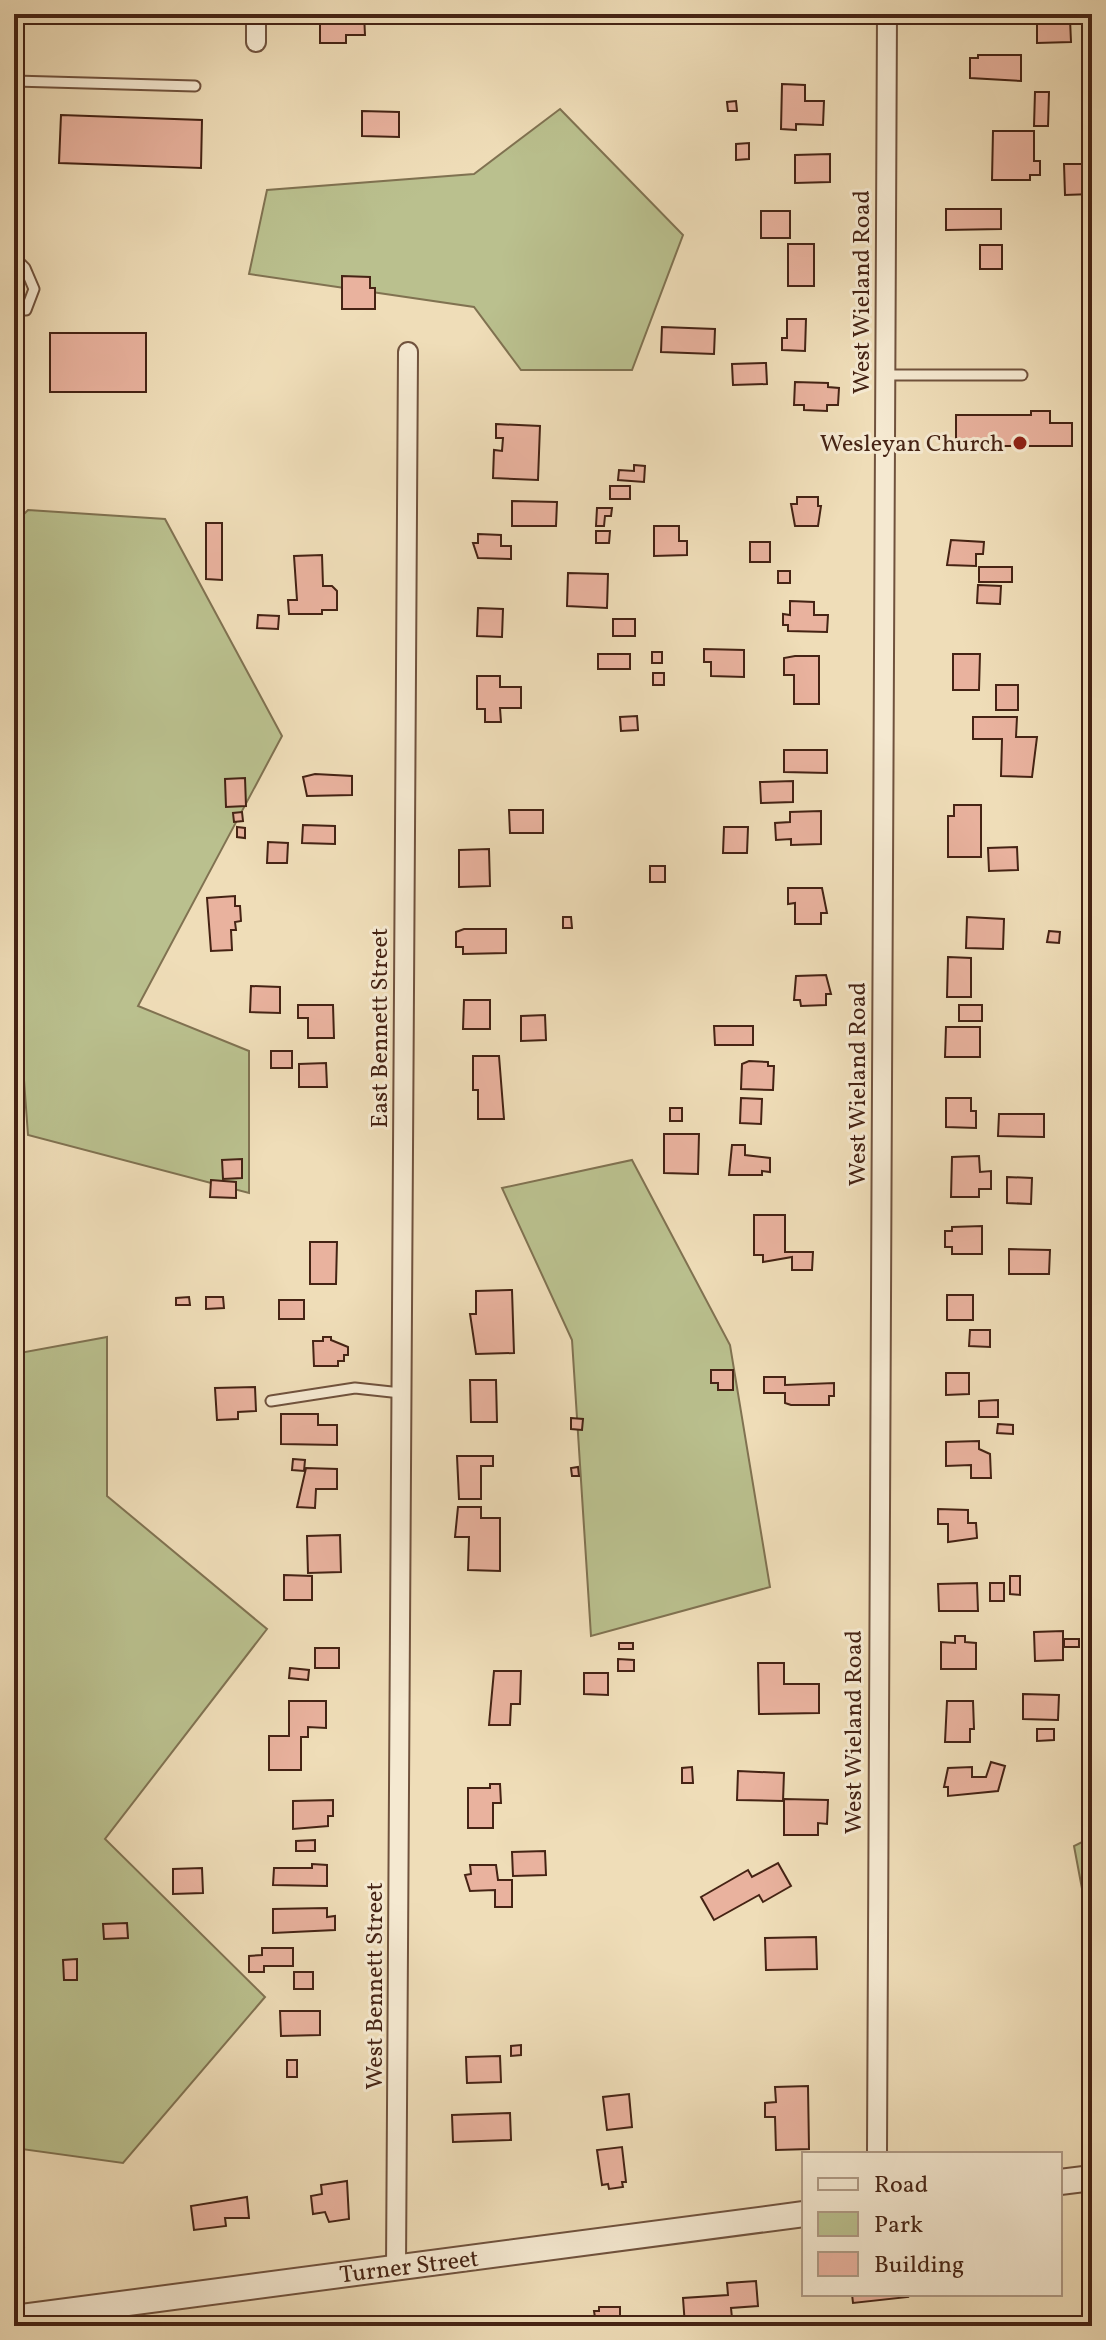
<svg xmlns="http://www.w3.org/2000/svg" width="1106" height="2340" viewBox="0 0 1106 2340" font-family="Vollkorn,serif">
<rect width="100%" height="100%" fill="#efddb8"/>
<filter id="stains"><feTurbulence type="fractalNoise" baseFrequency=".0025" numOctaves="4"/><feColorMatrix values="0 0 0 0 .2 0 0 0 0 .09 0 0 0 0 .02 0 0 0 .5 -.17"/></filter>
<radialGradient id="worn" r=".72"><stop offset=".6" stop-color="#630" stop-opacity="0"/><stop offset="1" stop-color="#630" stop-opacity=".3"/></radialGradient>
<!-- green -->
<g fill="#bac08e" stroke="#807251" stroke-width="2">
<polygon points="560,109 683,235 632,370 521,370 474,307 249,274 267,190 474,174"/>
<polygon points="28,510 165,519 282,736 138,1006 249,1051 249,1193 28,1135 14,943 14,524"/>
<polygon points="632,1160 730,1345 770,1587 591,1636 572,1340 502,1188"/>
<polygon points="107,1337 107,1496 267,1629 105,1839 265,1997 123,2163 14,2148 14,1354"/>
<polygon points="1092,1837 1092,1942 1074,1846"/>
</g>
<!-- building -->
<g fill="#e9b29e" stroke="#452314" stroke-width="2">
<polygon points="21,14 61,14 61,24 21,23"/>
<polygon points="320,14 364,14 365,35 346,35 346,43 320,43"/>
<polygon points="1070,19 1071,42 1037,43 1037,20"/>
<polygon points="978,55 1021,55 1021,81 970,78 970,58 978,58"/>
<polygon points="782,84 805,85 805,101 824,101 823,125 796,124 796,130 781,129"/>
<polygon points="1035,92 1049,92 1048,126 1034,126"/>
<polygon points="736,101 737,111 728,111 727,102"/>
<polygon points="362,111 399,112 399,137 362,136"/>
<polygon points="61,115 202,120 201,168 59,163"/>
<polygon points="993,131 1034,131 1034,161 1040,161 1040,175 1030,175 1030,180 992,180"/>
<polygon points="749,143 749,159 736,160 736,144"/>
<polygon points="830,154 830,182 795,183 795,155"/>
<polygon points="1064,164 1092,164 1092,194 1065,195"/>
<polygon points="946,209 1001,209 1001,229 946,230"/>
<rect x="761" y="211" width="29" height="27"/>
<rect x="788" y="244" width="26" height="42"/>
<rect x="980" y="245" width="22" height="24"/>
<polygon points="342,276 370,277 370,288 375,288 375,309 342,309"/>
<polygon points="787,319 806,319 805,351 782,350 782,338 787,338"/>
<polygon points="662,327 715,329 714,354 661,352"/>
<rect x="50" y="333" width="96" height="59"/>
<polygon points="766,363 767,384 733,385 732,364"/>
<polygon points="795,382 828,383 828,387 839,388 838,405 827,405 827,411 804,410 804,405 794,405"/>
<polygon points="1031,411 1050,411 1050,423 1072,423 1072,446 956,446 956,415 1031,415"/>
<polygon points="496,424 540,426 538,480 493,478 494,450 502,451 503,438 496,438"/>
<polygon points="634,465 645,466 644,482 618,480 619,470 634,471"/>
<rect x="610" y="486" width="20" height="13"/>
<polygon points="797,497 818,497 818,506 821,506 818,526 795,526 791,504 797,504"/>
<polygon points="512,501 557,502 556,526 512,526"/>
<polygon points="597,508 612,508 611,516 605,516 604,526 596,526"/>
<polygon points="206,523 222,523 222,580 206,579"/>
<polygon points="654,526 679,526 679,541 687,541 687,555 654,556"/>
<polygon points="596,531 610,531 609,543 596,543"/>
<polygon points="478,534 501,535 501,546 511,546 511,559 478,558 473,543 478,543"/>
<polygon points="951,540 984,542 983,554 976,554 976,566 947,565"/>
<rect x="750" y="542" width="20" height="20"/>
<polygon points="322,555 323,586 332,586 337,591 337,610 322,610 322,614 289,614 288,600 297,600 294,556"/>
<rect x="979" y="567" width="33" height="15"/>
<rect x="778" y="571" width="12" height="12"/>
<polygon points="568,573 608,574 607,608 567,606"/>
<polygon points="978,585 1001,586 1000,604 977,603"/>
<polygon points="790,601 814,602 814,615 828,615 827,632 788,631 788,625 783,625 783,614 790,615"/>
<polygon points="478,608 503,609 502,637 477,636"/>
<polygon points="258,615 279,616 278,629 257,628"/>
<rect x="613" y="619" width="22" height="17"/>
<polygon points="704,649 744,650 744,677 711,676 711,662 704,662"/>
<rect x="652" y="652" width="10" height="11"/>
<rect x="598" y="654" width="32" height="15"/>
<polygon points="953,654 980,654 979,690 953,690"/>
<polygon points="795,656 819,656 819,704 794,704 794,675 784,675 784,658"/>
<rect x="653" y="673" width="11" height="12"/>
<polygon points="477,676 500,676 500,687 521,687 521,708 500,708 501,722 485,722 485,709 477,709"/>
<rect x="996" y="685" width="22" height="25"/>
<polygon points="637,716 638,730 621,731 620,717"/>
<polygon points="973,717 1017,717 1016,737 1037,737 1032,777 1001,776 1002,739 973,739"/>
<polygon points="784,750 827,750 827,773 784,772"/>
<polygon points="315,774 352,776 352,795 307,796 303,777"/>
<polygon points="245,778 246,806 226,807 225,779"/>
<polygon points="793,781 793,802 761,803 760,782"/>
<polygon points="954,805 981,805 981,857 948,857 948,816 954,816"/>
<polygon points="509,810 543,810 543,833 510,833"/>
<polygon points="821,811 821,844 791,845 791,839 776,840 775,823 790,822 790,812"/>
<polygon points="242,812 243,821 234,822 233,813"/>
<polygon points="303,825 335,826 335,844 302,843"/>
<polygon points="237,827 245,828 245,838 237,837"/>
<polygon points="724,827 748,827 747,853 723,853"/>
<polygon points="268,842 288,843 287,863 267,863"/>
<polygon points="1017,847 1018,870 989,871 988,848"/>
<polygon points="489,849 490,886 459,887 459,850"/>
<rect x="650" y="866" width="15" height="16"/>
<polygon points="788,888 822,888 827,913 821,913 821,924 795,924 795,903 788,904"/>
<polygon points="235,896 235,906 240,906 241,921 235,922 236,930 231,930 232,950 211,951 207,898"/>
<polygon points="563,917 571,917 572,928 563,928"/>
<polygon points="967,917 1004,919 1003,949 966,948"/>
<polygon points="464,929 506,929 506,953 463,954 463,947 456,947 456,932"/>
<polygon points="1049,931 1060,932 1059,943 1047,942"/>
<polygon points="948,957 971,958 971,997 947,997"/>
<polygon points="826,975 831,994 826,994 826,1005 801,1006 800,1000 794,1000 796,976"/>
<polygon points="251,986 280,987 280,1013 250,1012"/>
<polygon points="464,1000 490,1000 490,1029 463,1029"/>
<polygon points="298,1005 333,1005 334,1038 308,1038 308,1018 298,1018"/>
<rect x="959" y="1005" width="23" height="16"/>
<polygon points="545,1015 546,1040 521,1041 521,1016"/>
<polygon points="714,1026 753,1026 753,1045 715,1045"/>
<polygon points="946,1027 980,1027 980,1057 945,1057"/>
<rect x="271" y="1051" width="21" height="17"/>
<polygon points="473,1056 499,1056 504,1119 478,1119 478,1090 473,1090"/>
<polygon points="749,1061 768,1062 768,1066 774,1066 773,1090 741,1089 742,1064"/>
<polygon points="326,1063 327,1087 299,1087 299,1064"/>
<polygon points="741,1098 762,1099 761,1124 740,1123"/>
<polygon points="946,1098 971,1098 971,1111 976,1111 976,1128 946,1127"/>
<rect x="670" y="1108" width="12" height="13"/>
<polygon points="999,1114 1044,1114 1044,1137 998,1136"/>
<polygon points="664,1134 699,1134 698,1174 664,1173"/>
<polygon points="732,1145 745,1145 745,1155 770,1158 770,1172 762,1171 762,1175 729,1175"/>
<polygon points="979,1156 980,1172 991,1171 991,1189 979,1189 979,1197 951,1197 952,1157"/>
<polygon points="242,1159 242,1178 223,1179 222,1160"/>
<polygon points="1007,1177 1032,1178 1031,1204 1007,1203"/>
<polygon points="211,1180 236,1182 236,1198 210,1197"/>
<polygon points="754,1215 785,1215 785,1252 813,1252 812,1270 792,1270 792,1257 763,1262 763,1255 754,1255"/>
<polygon points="982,1226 982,1254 952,1254 952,1247 945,1247 945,1231 952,1231 952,1227"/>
<polygon points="310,1242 337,1242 336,1284 310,1284"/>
<polygon points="1009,1249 1050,1250 1049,1274 1009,1274"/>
<polygon points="512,1290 514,1353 476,1354 470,1314 476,1314 476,1291"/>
<rect x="947" y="1295" width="26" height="25"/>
<polygon points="189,1297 190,1305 176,1305 176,1298"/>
<polygon points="206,1297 223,1297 224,1308 206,1309"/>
<rect x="279" y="1300" width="25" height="19"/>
<polygon points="970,1330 990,1330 990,1347 969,1346"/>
<polygon points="323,1337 331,1337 331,1340 348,1347 348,1355 344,1355 344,1361 338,1361 338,1366 314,1366 313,1341 323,1341"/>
<polygon points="711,1370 733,1370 733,1390 718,1390 718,1383 711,1383"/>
<polygon points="946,1373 969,1373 969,1394 946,1395"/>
<polygon points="764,1377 785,1377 785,1385 834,1383 834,1396 829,1396 829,1405 791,1405 785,1403 785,1393 764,1393"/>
<polygon points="470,1380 496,1380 497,1422 471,1422"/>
<polygon points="255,1387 256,1411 238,1412 238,1419 217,1420 215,1388"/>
<polygon points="998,1400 998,1417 979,1417 979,1401"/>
<polygon points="281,1414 318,1414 318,1425 337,1425 337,1445 281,1444"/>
<polygon points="571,1418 583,1419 582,1430 571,1429"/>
<polygon points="998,1424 1013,1425 1013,1434 997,1433"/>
<polygon points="979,1441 979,1449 990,1454 991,1478 971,1478 971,1465 946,1466 946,1442"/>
<polygon points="457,1456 493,1456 493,1466 481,1466 481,1499 459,1499"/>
<polygon points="293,1459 305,1460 304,1471 292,1470"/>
<polygon points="578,1467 579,1476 572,1476 571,1468"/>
<polygon points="306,1468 337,1469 337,1489 316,1489 315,1508 297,1507"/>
<polygon points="458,1507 481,1507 481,1518 500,1518 500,1571 468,1570 469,1537 455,1537"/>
<polygon points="938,1509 968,1510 968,1523 976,1523 977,1538 948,1542 948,1524 938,1524"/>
<polygon points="340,1535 341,1572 308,1573 307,1536"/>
<polygon points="284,1575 312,1576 312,1600 284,1600"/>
<polygon points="1010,1576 1020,1576 1020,1595 1010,1594"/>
<polygon points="977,1583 978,1611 939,1611 938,1584"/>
<rect x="990" y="1583" width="14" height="18"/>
<polygon points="1063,1631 1063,1660 1035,1661 1034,1632"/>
<polygon points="955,1636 965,1636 965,1642 976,1643 976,1669 941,1669 941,1642 955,1643"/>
<rect x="1064" y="1639" width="15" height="8"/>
<rect x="619" y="1643" width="14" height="6"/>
<rect x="315" y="1648" width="24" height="20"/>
<polygon points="618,1659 634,1660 634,1671 618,1671"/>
<polygon points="758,1663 784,1663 784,1684 819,1684 819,1713 759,1714"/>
<polygon points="290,1668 309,1670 308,1680 289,1678"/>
<polygon points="494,1671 521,1671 520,1704 511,1704 510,1725 489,1725"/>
<polygon points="584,1673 608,1673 608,1695 584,1694"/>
<polygon points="1023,1694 1059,1695 1058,1720 1023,1719"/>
<polygon points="289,1701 326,1701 326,1728 308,1727 308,1737 301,1737 301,1770 269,1770 269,1736 289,1736"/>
<polygon points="947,1701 973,1701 974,1729 970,1729 970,1742 945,1742"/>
<polygon points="1037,1729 1054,1729 1054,1740 1037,1741"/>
<polygon points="991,1762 1005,1766 998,1791 948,1796 948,1787 944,1787 948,1768 972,1767 972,1777 986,1777"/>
<polygon points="692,1767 693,1783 682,1783 682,1768"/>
<polygon points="738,1771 784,1773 783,1801 737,1800"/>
<polygon points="490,1784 500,1784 501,1803 493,1803 493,1828 468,1828 468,1788 490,1788"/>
<polygon points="784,1799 828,1800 827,1824 818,1823 818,1835 784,1835"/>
<polygon points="333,1800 333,1816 328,1816 328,1826 293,1829 293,1801"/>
<polygon points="315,1840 315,1851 296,1851 296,1841"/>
<polygon points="545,1851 546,1875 513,1876 512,1852"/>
<polygon points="778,1863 791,1886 763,1902 759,1895 714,1920 701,1897 748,1870 752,1877"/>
<polygon points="312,1864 327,1865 327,1886 273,1885 274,1868 312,1868"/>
<polygon points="470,1865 496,1865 498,1880 512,1880 512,1907 495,1907 495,1890 470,1891 465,1875 471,1874"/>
<polygon points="202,1868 203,1893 173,1894 173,1869"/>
<polygon points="327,1908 327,1917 335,1916 335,1930 273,1933 273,1909"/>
<polygon points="127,1923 128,1938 104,1939 103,1924"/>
<polygon points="816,1937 817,1969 766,1970 765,1938"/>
<polygon points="262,1948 293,1948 293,1966 264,1966 264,1972 249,1972 249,1956 262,1955"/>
<polygon points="77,1959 77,1980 64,1980 63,1960"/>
<rect x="294" y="1972" width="19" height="17"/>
<polygon points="280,2011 320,2011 320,2035 281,2036"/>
<polygon points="521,2045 521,2055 511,2056 511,2046"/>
<polygon points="500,2056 501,2082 467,2083 466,2057"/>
<rect x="287" y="2060" width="10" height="17"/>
<polygon points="808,2086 809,2149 776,2150 775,2117 765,2117 765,2103 776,2102 775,2087"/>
<polygon points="629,2094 632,2127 607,2130 603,2097"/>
<polygon points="510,2113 511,2140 453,2142 452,2115"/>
<polygon points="622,2147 626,2182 622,2182 623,2187 609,2189 608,2184 602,2185 597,2150"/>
<polygon points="347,2181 349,2219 329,2222 325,2212 313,2214 311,2196 322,2194 321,2185"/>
<polygon points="247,2197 249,2218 225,2218 226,2226 194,2230 191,2206"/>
<polygon points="21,2223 24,2247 14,2248 14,2224"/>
<polygon points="756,2281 758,2306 731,2308 732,2318 718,2319 718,2326 685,2326 683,2298 728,2295 727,2283"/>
<polygon points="852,2294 907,2294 908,2297 853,2303"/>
<polygon points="599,2307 620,2307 620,2320 625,2320 625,2326 592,2326 596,2324 594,2311 599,2311"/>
</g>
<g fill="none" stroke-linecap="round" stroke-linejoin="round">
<defs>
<g id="service">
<polyline points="14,81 195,86"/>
<polyline points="14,81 14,97"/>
<polyline points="14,257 25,268 34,289 26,310 14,310"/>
<polyline points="885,375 1022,375"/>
<polyline points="271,1401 355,1388 401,1393"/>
</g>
<g id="minor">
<polyline points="256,42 256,14"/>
<polyline points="877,2154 887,14"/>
<polyline points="396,2267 408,352"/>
</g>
<g id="tertiary">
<polyline points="1060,2182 1092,2178"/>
<polyline points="14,2318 804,2214"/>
</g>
</defs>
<!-- service casing -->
<use href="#service" stroke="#70523d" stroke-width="13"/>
<!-- minor casing -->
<use href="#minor" stroke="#70523d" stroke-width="22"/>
<!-- tertiary casing -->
<use href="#tertiary" stroke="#70523d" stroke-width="28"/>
<!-- service -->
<use href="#service" stroke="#f5e9d1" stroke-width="9"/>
<!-- minor -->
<use href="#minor" stroke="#f5e9d1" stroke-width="18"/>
<!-- tertiary -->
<use href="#tertiary" stroke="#f5e9d1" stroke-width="24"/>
</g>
<!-- markers -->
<circle fill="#8f2418" stroke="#f5e9d1" stroke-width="3" cx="1020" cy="443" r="8"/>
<g text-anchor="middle" stroke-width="6" stroke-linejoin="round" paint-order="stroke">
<!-- street labels -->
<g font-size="24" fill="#452314" stroke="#f5e9d1">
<text transform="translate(861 292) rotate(-90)" y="8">West Wieland Road</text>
<text transform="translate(379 1028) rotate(-90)" y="8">East Bennett Street</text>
<text transform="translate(857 1084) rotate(-90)" y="8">West Wieland Road</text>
<text transform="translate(853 1732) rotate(-90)" y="8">West Wieland Road</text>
<text transform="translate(374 1986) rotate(-90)" y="8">West Bennett Street</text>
<text transform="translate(409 2266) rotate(-7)" y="8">Turner Street</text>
</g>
<!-- poi labels -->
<g font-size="24" fill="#452314" stroke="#f5e9d1" text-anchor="end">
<text x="1004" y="451">Wesleyan Church</text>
</g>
</g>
<!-- margin -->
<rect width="1106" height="2340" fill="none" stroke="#efddb8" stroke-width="48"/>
<rect x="16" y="16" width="1074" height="2308" fill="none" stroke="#452314" stroke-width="4"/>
<rect x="24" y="24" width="1058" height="2292" fill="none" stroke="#452314" stroke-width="2"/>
<!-- legend -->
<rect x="802" y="2152" width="260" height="144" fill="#f5e9d1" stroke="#af9a85" stroke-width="2"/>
<rect x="818" y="2178" width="40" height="12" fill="#f5e9d1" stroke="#af9a85" stroke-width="2"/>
<text x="874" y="2192" font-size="24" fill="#452314">Road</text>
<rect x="818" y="2212" width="40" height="24" fill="#bac08e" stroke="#af9a85" stroke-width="2"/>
<text x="874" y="2232" font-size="24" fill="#452314">Park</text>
<rect x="818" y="2252" width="40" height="24" fill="#e9b29e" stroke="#af9a85" stroke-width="2"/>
<text x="874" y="2272" font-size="24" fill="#452314">Building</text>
<rect width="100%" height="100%" filter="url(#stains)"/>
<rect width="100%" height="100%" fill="url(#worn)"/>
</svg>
